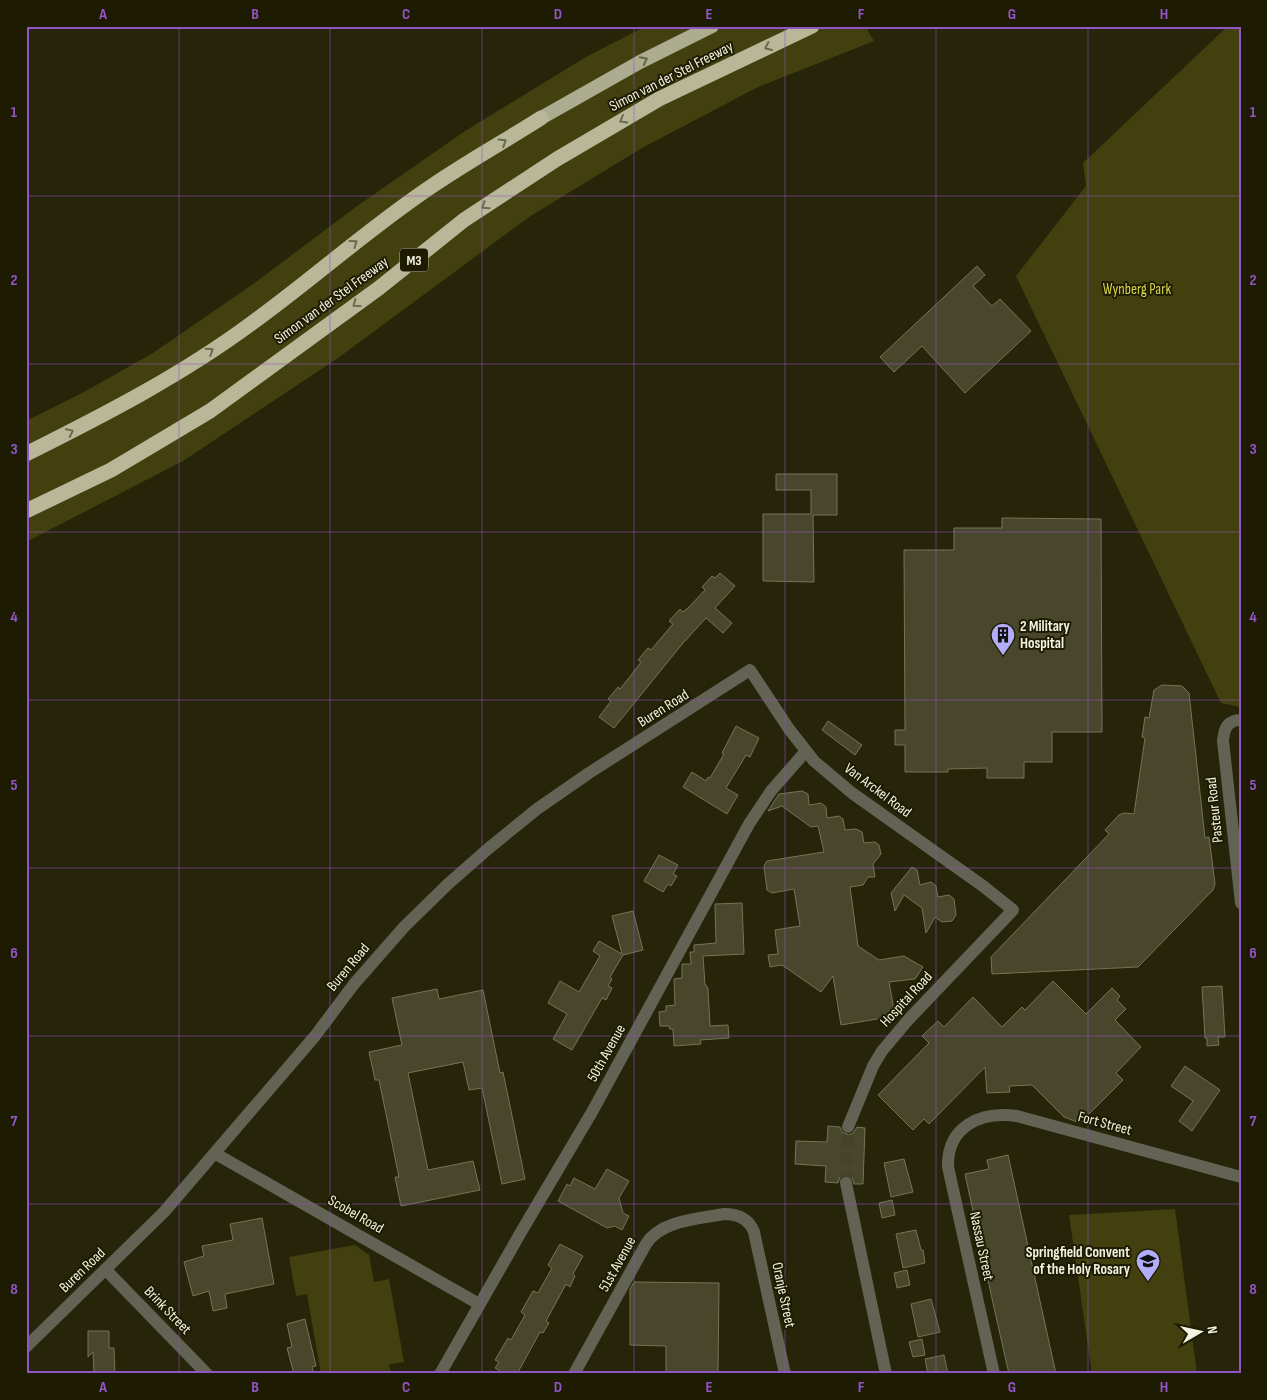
<svg xmlns="http://www.w3.org/2000/svg" width="1267" height="1400" viewBox="0 0 1267 1400" font-family="'Sofia Sans Condensed',sans-serif">
<rect width="100%" height="100%" fill="#26250a"/>
<!-- green -->
<g fill="#42400f">
<polygon points="646,26 865,26 874,41 758,87 642,148 529,217 338,358 183,461 26,542 26,421 84,392 153,353 256,282 353,209 465,131 586,57"/>
<polygon points="1228,26 1241,26 1241,707 1221,703 1016,276 1086,186 1083,163"/>
<polygon points="1175,1209 1197,1374 1092,1374 1069,1215"/>
<polygon points="355,1245 369,1255 374,1282 389,1279 404,1362 389,1364 391,1374 321,1374 307,1294 296,1296 289,1257"/>
</g>
<!-- building -->
<g fill="#48472c" stroke="#757457">
<polygon points="977,266 985,275 973,286 992,306 1000,299 1031,331 965,393 922,346 894,372 880,357"/>
<polygon points="776,474 837,474 837,515 813,515 814,582 763,581 763,514 811,514 811,490 776,490"/>
<polygon points="1002,518 1101,519 1102,732 1052,732 1052,762 1024,762 1024,778 987,778 987,768 948,769 948,772 905,772 905,745 895,745 895,730 905,730 904,550 954,550 954,528 1002,528"/>
<polygon points="720,573 735,586 715,608 732,623 723,633 706,618 683,643 614,728 599,717 611,701 608,699 618,687 620,689 632,674 641,662 638,660 648,648 651,650 673,624 669,621 680,609 683,612 689,607 705,590 702,587 712,576 715,578"/>
<polygon points="1162,685 1182,686 1189,693 1205,838 1209,837 1215,884 1213,890 1138,967 992,974 991,957 1109,834 1105,830 1119,815 1124,813 1134,814 1145,738 1142,737 1145,717 1149,718 1154,690"/>
<polygon points="828,721 862,745 855,755 822,730"/>
<polygon points="736,726 759,738 750,757 746,755 726,788 738,795 727,814 683,787 692,772 706,781 708,777 710,778 724,754 722,753"/>
<polygon points="802,791 808,794 809,805 821,803 826,807 827,818 839,816 843,819 845,830 856,829 862,832 864,843 875,842 879,845 881,854 873,864 875,877 868,877 863,885 850,887 858,946 879,960 904,956 923,967 915,979 889,982 895,1016 841,1025 833,976 821,992 782,965 770,967 768,955 778,954 775,930 800,926 794,889 772,893 767,890 764,866 767,861 824,852 818,826 811,827 782,806 768,811 779,794"/>
<polygon points="659,855 678,865 673,874 677,876 671,886 668,884 663,892 644,881"/>
<polygon points="912,867 917,870 920,885 931,882 936,886 938,897 949,895 954,899 956,915 952,921 942,922 935,917 926,933 922,908 904,895 895,911 891,893"/>
<polygon points="742,903 744,954 703,956 705,985 706,985 708,989 710,1026 728,1025 729,1038 700,1040 701,1044 674,1046 673,1029 670,1029 669,1026 660,1026 659,1012 666,1011 666,1006 675,1005 674,979 682,978 682,964 691,964 690,952 694,952 694,945 716,943 715,904"/>
<polygon points="633,911 643,950 623,955 610,977 612,979 608,986 612,988 606,1000 602,998 572,1050 553,1039 567,1014 548,1003 560,981 579,992 600,956 593,951 599,941 622,954 612,916"/>
<polygon points="1053,981 1086,1014 1112,988 1120,996 1117,1000 1126,1009 1115,1020 1141,1047 1116,1073 1123,1080 1080,1123 1064,1117 1032,1085 1009,1086 1010,1092 987,1093 985,1067 929,1124 924,1119 913,1130 878,1095 929,1043 922,1036 938,1021 944,1027 973,997 1002,1027 1022,1007 1025,1010"/>
<polygon points="1222,986 1225,1037 1218,1037 1219,1045 1207,1046 1207,1038 1205,1038 1202,987"/>
<polygon points="437,989 439,999 483,990 500,1073 503,1072 525,1179 502,1184 482,1088 469,1090 463,1062 408,1073 428,1170 473,1161 480,1190 401,1206 395,1177 399,1177 379,1080 375,1080 369,1052 402,1045 392,998"/>
<polygon points="1185,1066 1220,1090 1192,1131 1179,1121 1193,1101 1171,1086"/>
<polygon points="828,1126 840,1127 842,1132 849,1135 853,1133 857,1127 865,1128 863,1184 854,1184 852,1177 845,1175 840,1177 838,1183 825,1182 826,1166 795,1164 796,1141 827,1142"/>
<polygon points="1008,1155 1056,1374 1009,1374 993,1303 965,1174 989,1169 987,1160"/>
<polygon points="904,1159 913,1192 891,1197 884,1163"/>
<polygon points="607,1169 629,1181 619,1198 623,1213 629,1216 622,1230 615,1226 607,1228 558,1201 567,1184 570,1186 574,1178 595,1189"/>
<polygon points="892,1200 895,1215 882,1218 879,1203"/>
<polygon points="262,1218 274,1284 225,1294 227,1308 213,1311 209,1291 193,1296 184,1262 204,1256 202,1246 233,1240 230,1224"/>
<polygon points="916,1230 921,1250 923,1250 925,1263 903,1268 896,1234"/>
<polygon points="560,1244 583,1256 573,1274 575,1276 570,1287 566,1284 546,1321 549,1323 543,1333 540,1332 517,1374 505,1374 495,1368 499,1362 495,1360 508,1338 511,1340 525,1315 521,1312 533,1291 538,1293 552,1268 548,1265"/>
<polygon points="907,1270 910,1285 897,1288 894,1273"/>
<polygon points="634,1282 719,1283 718,1374 666,1374 666,1346 630,1345 630,1289"/>
<polygon points="931,1299 940,1332 918,1337 911,1304"/>
<polygon points="305,1319 316,1366 312,1367 314,1374 294,1374 287,1348 292,1347 287,1324"/>
<polygon points="88,1331 109,1331 109,1348 114,1348 115,1374 94,1374 93,1352 88,1357"/>
<polygon points="922,1339 925,1355 913,1357 909,1342"/>
<polygon points="944,1355 948,1374 928,1374 925,1359"/>
</g>
<g fill="none" stroke-linecap="round" stroke-linejoin="round">
<!-- minor-tunnel -->
<polyline stroke="#45442a" stroke-width="12" stroke-dasharray="12 6" stroke-linecap="butt" points="846,1183 848,1127"/>
<!-- minor -->
<g stroke="#626255" stroke-width="12">
<path d="M 1241,720 C 1227,720 1224,729 1223,741 L 1241,903"/>
<polyline points="216,1154 479,1304"/>
<polyline points="846,1183 886,1374"/>
<polyline points="106,1270 207,1374"/>
<polyline points="26,1347 164,1212 315,1036 354,984 404,927 448,884 489,848 537,809 589,773 750,670 789,729 814,761 852,793 983,886 1013,910 909,1019 882,1051 873,1066 848,1127"/>
<polyline points="440,1374 521,1232 592,1112 749,824 771,791 806,751"/>
<path d="M 574,1374 L 646,1244 C 661,1220 699,1219 724,1214 C 738,1214 749,1219 754,1232 L 785,1374"/>
<path d="M 994,1374 L 948,1167 C 947,1126 981,1111 1017,1116 L 1241,1177"/>
</g>
<!-- trunk -->
<polyline stroke="#acac90" stroke-width="14" points="541,118 640,62 712,26"/>
<!-- motorway -->
<g stroke="#b8b899" stroke-width="15">
<path d="M 26,454 C 104,415 182,375 252,323 C 313,279 369,228 432,186 C 467,162 505,141 541,118"/>
<polyline points="26,511 111,470 210,411 379,288 464,220 557,159 659,99 812,26"/>
</g>
</g>
<!-- one-way arrows -->
<defs><path id="oneway-chevron" d="M-2-3.5L2.5 0L-2 3.5" fill="none" stroke-width="1.6" stroke-linecap="round" stroke-linejoin="round" transform="scale(1.25)"/></defs>
<g stroke="#6a6a4e">
<use href="#oneway-chevron" transform="translate(768 47) rotate(155)"/>
<use href="#oneway-chevron" transform="translate(623 120) rotate(150)"/>
<use href="#oneway-chevron" transform="translate(503 142) rotate(-32)"/>
<use href="#oneway-chevron" transform="translate(485 206) rotate(146)"/>
<use href="#oneway-chevron" transform="translate(354 243) rotate(-36)"/>
<use href="#oneway-chevron" transform="translate(356 304) rotate(144)"/>
<use href="#oneway-chevron" transform="translate(210 351) rotate(-33)"/>
<use href="#oneway-chevron" transform="translate(70 432) rotate(-26)"/>
</g>
<use stroke="#646449" href="#oneway-chevron" transform="translate(644 60) rotate(-27)"/>
<!-- grid -->
<path fill="none" stroke="#9354c6" stroke-width="1" stroke-opacity="0.55" d="M 179,26 L 179,1374M 330,26 L 330,1374M 482,26 L 482,1374M 634,26 L 634,1374M 785,26 L 785,1374M 936,26 L 936,1374M 1088,26 L 1088,1374M 26,196 L 1241,196M 26,364 L 1241,364M 26,532 L 1241,532M 26,700 L 1241,700M 26,868 L 1241,868M 26,1036 L 1241,1036M 26,1204 L 1241,1204"/>
<!-- icons -->
<defs>
<symbol id="building-pin" viewBox="-11 -11 22 30"><path d="M0 17L-7.5 6A9.5 9.5 0 1 1 7.5 6Z" fill="#b3adf9" stroke="#1d1c02"/><path d="M-4-6H4V6H1V3H-1V6H-4ZM-2.5-4.3h1.7v1.8h-1.7ZM.8-4.3h1.7v1.8H.8ZM-2.5-1h1.7V.8h-1.7ZM.8-1h1.7V.8H.8Z" fill="#111"/></symbol>
<symbol id="school-pin" viewBox="-11 -11 22 30"><path d="M0 17L-7.5 6A9.5 9.5 0 1 1 7.5 6Z" fill="#b3adf9" stroke="#1d1c02"/><path d="M0-5L7-2L0 1L-7-2ZM-4 1L0 2.5L4 1V4Q0 6-4 4Z" fill="#111"/></symbol>
</defs>
<g fill-rule="evenodd">
<use href="#building-pin" x="989" y="621" width="28" height="38"/>
<use href="#school-pin" x="1134" y="1247" width="28" height="38"/>
</g>
<g text-anchor="middle" stroke-width="4" stroke-linejoin="round" paint-order="stroke">
<!-- shield labels -->
<rect fill="#1d1c02" stroke="#b2b29e" stroke-width="1" x="400" y="248.5" width="28" height="23" rx="4"/>
<g font-size="14" font-weight="bold" fill="#f2f2e1">
<text x="414" y="265">M3</text>
</g>
<!-- street labels -->
<g font-size="15" fill="#f2f2e1" stroke="#1d1c02">
<text transform="translate(671 76) rotate(-27)" y="5">Simon van der Stel Freeway</text>
<text transform="translate(331 300) rotate(-36)" y="5">Simon van der Stel Freeway</text>
<text transform="translate(663 708) rotate(-32)" y="5">Buren Road</text>
<text transform="translate(878 790) rotate(37)" y="5">Van Arckel Road</text>
<text transform="translate(1214 810) rotate(-96)" y="5">Pasteur Road</text>
<text transform="translate(348 967) rotate(-50)" y="5">Buren Road</text>
<text transform="translate(906 999) rotate(-47)" y="5">Hospital Road</text>
<text transform="translate(606 1053) rotate(-61)" y="5">50th Avenue</text>
<text transform="translate(1105 1123) rotate(15)" y="5">Fort Street</text>
<text transform="translate(356 1214) rotate(30)" y="5">Scobel Road</text>
<text transform="translate(982 1246) rotate(78)" y="5">Nassau Street</text>
<text transform="translate(617 1264) rotate(-61)" y="5">51st Avenue</text>
<text transform="translate(82 1270) rotate(-44)" y="5">Buren Road</text>
<text transform="translate(784 1295) rotate(78)" y="5">Oranje Street</text>
<text transform="translate(168 1310) rotate(46)" y="5">Brink Street</text>
</g>
<!-- park labels -->
<g font-size="15" fill="#d7d249" stroke="#1d1c02">
<text x="1137" y="294">Wynberg Park</text>
</g>
<!-- poi labels -->
<g font-size="15" font-weight="bold" fill="#f2f2e1" stroke="#1d1c02" text-anchor="start">
<text x="1020" y="631">2 Military<tspan x="1020" dy="17">Hospital</tspan></text>
<text x="1130" y="1257" text-anchor="end">Springfield Convent<tspan x="1130" dy="17">of the Holy Rosary</tspan></text>
</g>
</g>
<!-- border -->
<rect width="1267" height="1400" fill="none" stroke="#1d1c02" stroke-width="55"/>
<!-- north arrow -->
<g transform="translate(1200 1332) rotate(81)" stroke="#1d1c02" stroke-width="4" paint-order="stroke">
<path d="M0-4L9 19L0 12L-9 19Z" fill="#f2f2e1"/>
<text y="-8" font-size="14" font-weight="bold" text-anchor="middle" fill="#f2f2e1">N</text>
</g>
<rect x="28" y="28" width="1212" height="1344" fill="none" stroke="#9354c6" stroke-width="2"/>
<g font-size="16" text-anchor="middle" font-weight="bold" fill="#9354c6">
<text x="103" y="19">A</text>
<text x="255" y="19">B</text>
<text x="406" y="19">C</text>
<text x="558" y="19">D</text>
<text x="709" y="19">E</text>
<text x="861" y="19">F</text>
<text x="1012" y="19">G</text>
<text x="1164" y="19">H</text>
<text x="14" y="117">1</text>
<text x="1253" y="117">1</text>
<text x="14" y="285">2</text>
<text x="1253" y="285">2</text>
<text x="14" y="454">3</text>
<text x="1253" y="454">3</text>
<text x="14" y="622">4</text>
<text x="1253" y="622">4</text>
<text x="14" y="790">5</text>
<text x="1253" y="790">5</text>
<text x="14" y="958">6</text>
<text x="1253" y="958">6</text>
<text x="14" y="1126">7</text>
<text x="1253" y="1126">7</text>
<text x="14" y="1294">8</text>
<text x="1253" y="1294">8</text>
<text x="103" y="1392">A</text>
<text x="255" y="1392">B</text>
<text x="406" y="1392">C</text>
<text x="558" y="1392">D</text>
<text x="709" y="1392">E</text>
<text x="861" y="1392">F</text>
<text x="1012" y="1392">G</text>
<text x="1164" y="1392">H</text>
</g>
</svg>
